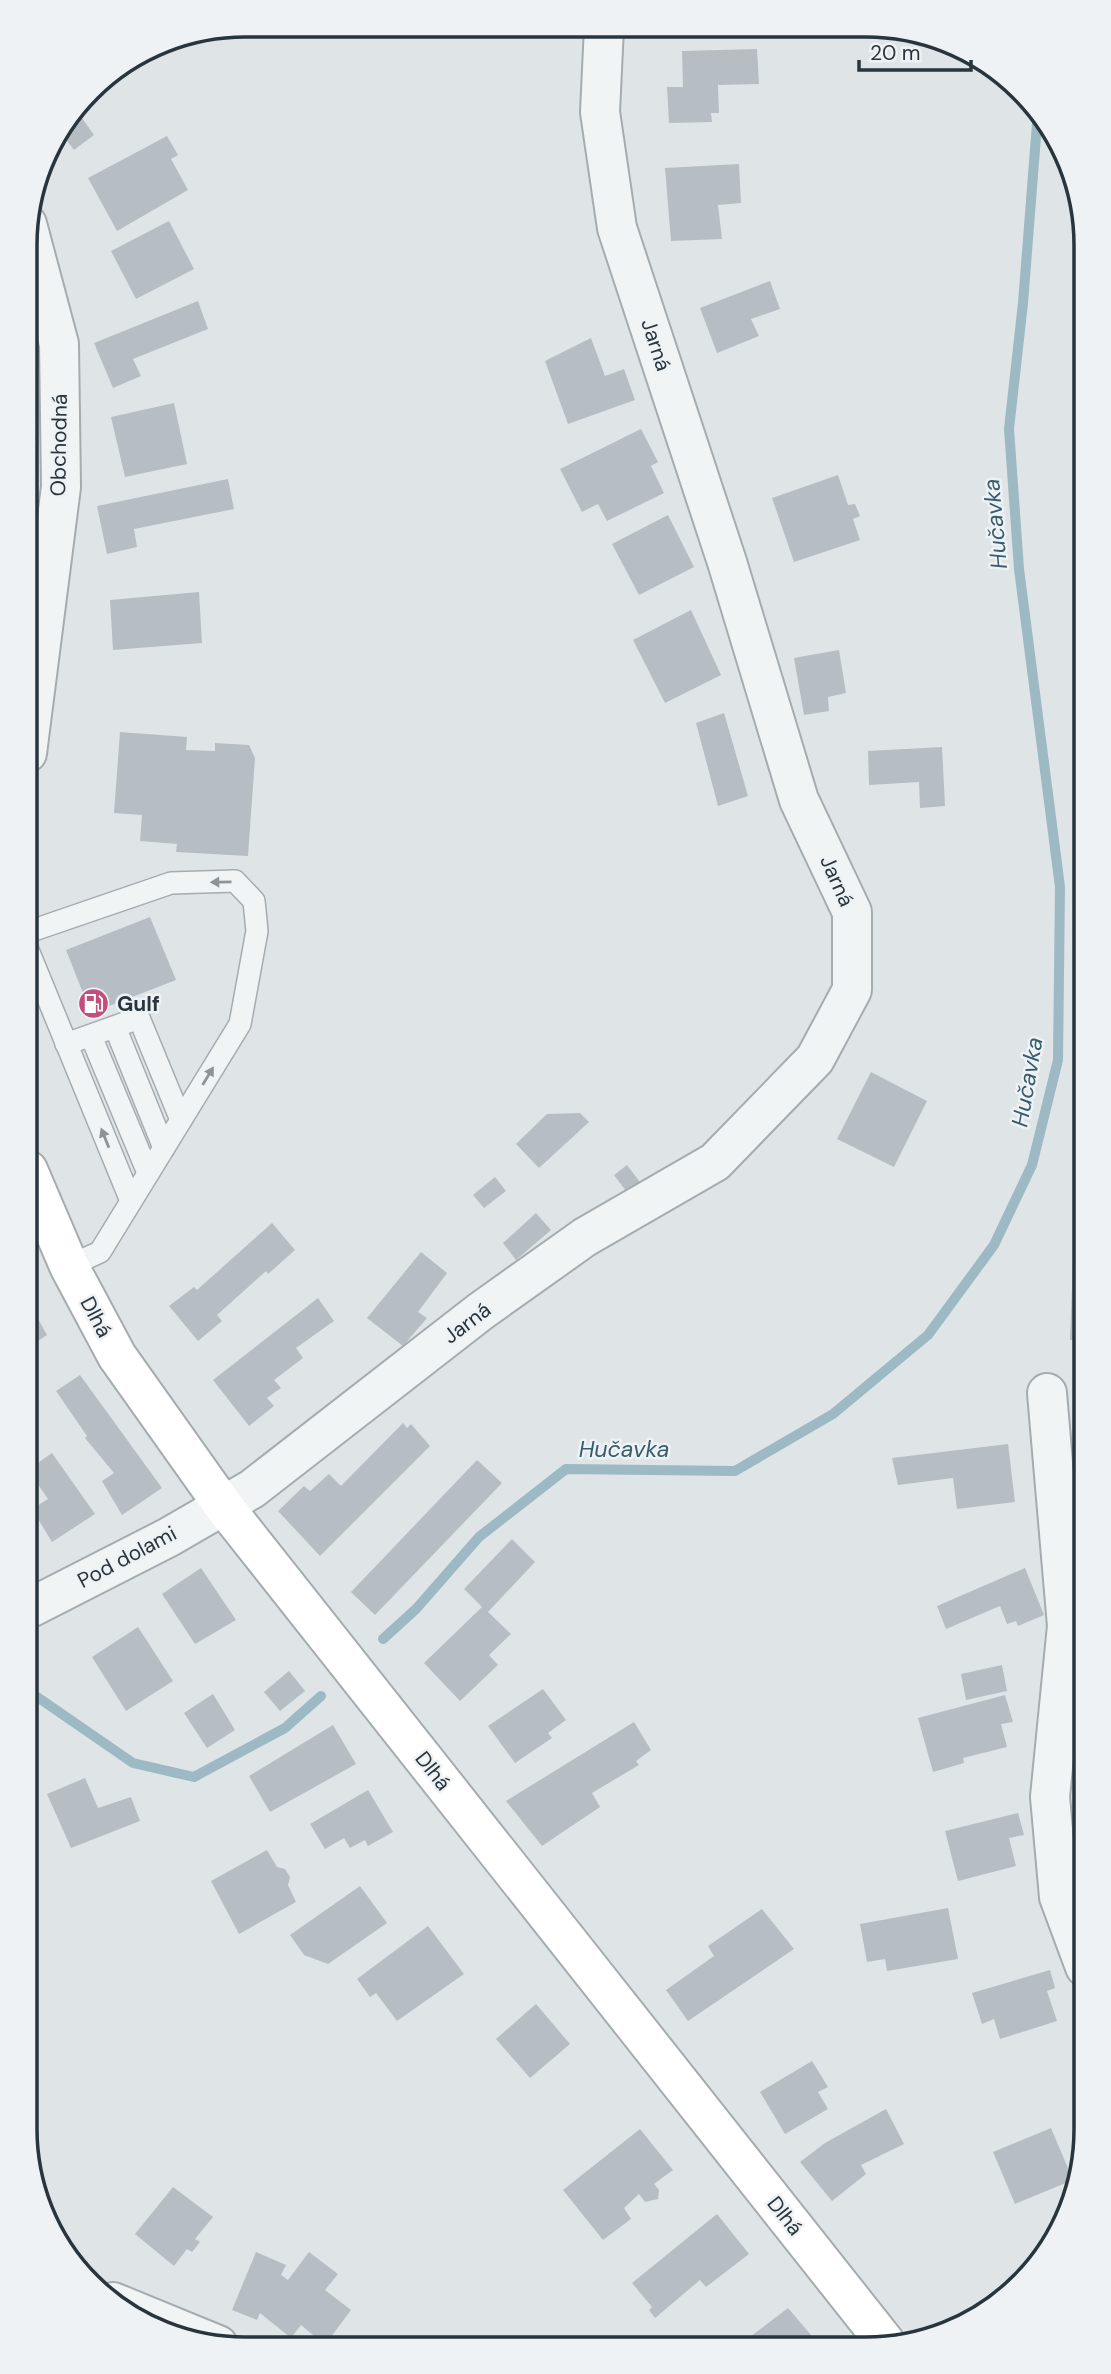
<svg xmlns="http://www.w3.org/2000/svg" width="1111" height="2374" viewBox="0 0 1111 2374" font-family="'DM Sans',sans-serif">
<rect width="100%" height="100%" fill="#dfe4e7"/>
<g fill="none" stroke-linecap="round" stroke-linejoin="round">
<!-- stream -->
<g stroke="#9db9c4" stroke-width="10">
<polyline points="383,1639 416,1609 479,1537 566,1469 735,1471 833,1414 928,1335 994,1245 1032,1165 1058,1060 1060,887 1019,569 1009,429 1023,303 1038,111"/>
<polyline points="30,1692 133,1763 194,1777 285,1728 321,1696"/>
</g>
</g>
<!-- building -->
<g fill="#b7bec3">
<polygon points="757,49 759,84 718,85 719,113 711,113 712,122 669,123 667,87 683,87 682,51"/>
<polygon points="82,118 94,135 74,150 61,133"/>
<polygon points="167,136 178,155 171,159 188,190 117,231 88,178"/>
<polygon points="739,164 741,203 718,205 722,239 671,241 665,168"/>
<polygon points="169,221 194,269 136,299 111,251"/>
<polygon points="770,281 780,309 751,319 759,336 717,353 700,308"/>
<polygon points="198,301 208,329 133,359 141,376 113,388 94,343"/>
<polygon points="591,338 605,376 624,369 635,400 568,424 545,361"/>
<polygon points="174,403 187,464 125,477 111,417"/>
<polygon points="641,429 658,462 651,466 664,493 607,521 598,504 582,512 560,469"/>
<polygon points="838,475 848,505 855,504 860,516 853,519 860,540 794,562 772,498"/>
<polygon points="228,479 234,509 134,529 137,547 107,554 97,506"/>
<polygon points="668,515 694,567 639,595 612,544"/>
<polygon points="199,592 202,643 113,650 110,600"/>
<polygon points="691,610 721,675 665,703 633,640"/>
<polygon points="839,650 846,693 828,697 829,711 804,715 794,658"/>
<polygon points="724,713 748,796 718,806 696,723"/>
<polygon points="120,732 187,737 186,750 215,751 215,743 249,745 255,758 248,856 176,852 177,844 140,841 142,815 114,813"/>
<polygon points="942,747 945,806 920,808 919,782 869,785 868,751"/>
<polygon points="150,917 176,980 91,1013 66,950"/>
<polygon points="871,1072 927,1101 894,1167 837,1139"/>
<polygon points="580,1113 589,1122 539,1168 516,1144 547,1114"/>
<polygon points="627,1165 648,1193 635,1203 614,1175"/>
<polygon points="495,1177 506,1191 484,1208 473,1195"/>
<polygon points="536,1213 551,1230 516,1260 503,1243"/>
<polygon points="272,1223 295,1250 268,1274 266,1271 217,1315 222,1321 198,1341 169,1306 194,1287 197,1290"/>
<polygon points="421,1252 447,1273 418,1312 427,1318 403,1346 367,1318"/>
<polygon points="1073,1258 1083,1258 1083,1340 1070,1340"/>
<polygon points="318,1298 334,1321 296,1348 303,1358 274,1380 281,1388 267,1398 274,1406 249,1426 213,1380"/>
<polygon points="38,1319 47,1335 29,1347 29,1324"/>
<polygon points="80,1375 162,1488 122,1515 102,1481 114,1473 85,1438 87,1436 56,1391"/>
<polygon points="403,1423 407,1428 411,1424 430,1446 320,1556 278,1511 304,1486 310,1491 329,1474 341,1486"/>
<polygon points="1008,1444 1015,1502 957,1509 953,1478 898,1485 892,1458"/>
<polygon points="52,1453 95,1514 52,1542 32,1509 48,1499 30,1473 29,1469"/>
<polygon points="477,1460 502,1483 375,1615 351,1592"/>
<polygon points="512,1539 535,1562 488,1612 511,1634 489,1655 498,1665 460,1701 424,1663 482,1607 464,1589"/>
<polygon points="201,1568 236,1620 195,1644 162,1594"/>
<polygon points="1025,1568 1044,1615 1018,1626 1016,1621 1007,1624 1000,1606 946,1629 937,1606"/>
<polygon points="138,1627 173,1681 126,1711 92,1657"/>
<polygon points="1002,1665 1007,1691 966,1700 961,1674"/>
<polygon points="289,1671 305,1691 280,1711 264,1692"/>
<polygon points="543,1689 566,1720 548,1733 552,1738 515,1763 488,1726"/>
<polygon points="213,1694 235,1730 207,1748 184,1713"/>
<polygon points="1005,1695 1013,1722 1001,1724 1007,1747 963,1758 964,1763 933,1772 918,1718"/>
<polygon points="634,1722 651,1750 636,1761 639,1765 592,1793 600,1807 542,1846 506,1801"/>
<polygon points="333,1725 356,1764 270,1812 249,1776"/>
<polygon points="85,1778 98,1808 131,1797 140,1821 71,1848 47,1794"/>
<polygon points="368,1790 393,1832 368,1846 365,1840 350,1848 344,1838 325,1849 310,1824"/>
<polygon points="1018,1813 1024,1835 1009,1838 1016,1866 958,1881 945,1831"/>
<polygon points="267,1850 277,1867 285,1869 290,1877 288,1885 296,1902 239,1934 211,1881"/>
<polygon points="360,1886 387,1923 328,1964 304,1955 290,1935"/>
<polygon points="948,1908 958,1959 887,1971 885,1959 867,1962 860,1924"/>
<polygon points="762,1909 794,1949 688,2021 666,1990 714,1956 708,1946"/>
<polygon points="428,1926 464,1974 397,2021 376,1993 370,1997 357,1979"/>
<polygon points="1050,1970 1055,1988 1047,1991 1057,2021 1000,2039 994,2019 982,2024 972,1993"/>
<polygon points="536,2004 570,2044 530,2078 496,2039"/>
<polygon points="812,2061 828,2087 818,2092 828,2109 785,2134 760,2092"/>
<polygon points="886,2109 904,2144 861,2165 866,2174 832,2201 800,2162 825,2143"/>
<polygon points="1051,2128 1073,2180 1015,2204 993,2152"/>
<polygon points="640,2129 673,2170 654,2184 659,2190 658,2199 645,2202 639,2194 624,2208 631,2219 603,2240 563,2190"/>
<polygon points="173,2187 213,2217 195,2239 200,2242 192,2252 187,2249 174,2266 135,2234"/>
<polygon points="717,2214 749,2254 706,2287 700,2280 655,2318 649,2310 652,2307 632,2283"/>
<polygon points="256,2252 286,2265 281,2275 288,2280 309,2252 338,2274 325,2290 351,2310 325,2345 301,2325 291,2338 260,2313 257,2320 232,2310"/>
<polygon points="788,2308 817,2342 742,2343"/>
</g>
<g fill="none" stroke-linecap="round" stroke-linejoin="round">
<defs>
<g id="lane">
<polyline points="28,932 171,883 235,881 254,901 257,931 240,1024 100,1252 69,1266"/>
<polyline points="28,950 131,1201"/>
<polyline points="115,1027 164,1148"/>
<polyline points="91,1036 148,1173"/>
<polyline points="66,1044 139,1018 181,1120"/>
</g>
<g id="street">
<polyline points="27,224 59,344 61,487 27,753"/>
<polyline points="1047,1393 1067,1626 1050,1797 1059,1897 1085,1967"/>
<polyline points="30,1608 169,1537 252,1489 481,1311 585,1237 715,1162 815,1059 852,990 852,912 799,800 727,562 617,228 600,112 604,27"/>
<polyline points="113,2302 218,2345"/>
</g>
<polyline id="secondary" points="28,1170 69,1266 117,1356 222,1504 885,2342"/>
</defs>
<!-- lane casing -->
<use href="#lane" stroke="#a5acb0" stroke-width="24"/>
<!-- street casing -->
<use href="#street" stroke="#a5acb0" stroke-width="42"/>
<!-- secondary casing -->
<use href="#secondary" stroke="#a5acb0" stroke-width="42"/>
<!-- lane -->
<use href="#lane" stroke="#f1f4f5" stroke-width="21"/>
<!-- street -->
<use href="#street" stroke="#f1f4f5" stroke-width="38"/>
<!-- secondary -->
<use href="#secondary" stroke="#fff" stroke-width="38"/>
</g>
<!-- one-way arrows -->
<defs><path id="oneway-solid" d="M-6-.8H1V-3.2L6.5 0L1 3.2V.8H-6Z" transform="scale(1.75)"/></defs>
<g fill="#8d9498">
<use href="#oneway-solid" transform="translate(221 882) rotate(179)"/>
<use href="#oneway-solid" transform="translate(208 1076) rotate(-59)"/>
<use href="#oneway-solid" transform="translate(105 1138) rotate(-112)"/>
</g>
<!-- icons -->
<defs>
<symbol id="fuel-disc" viewBox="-11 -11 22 22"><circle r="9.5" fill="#c14e7c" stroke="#eef2f5"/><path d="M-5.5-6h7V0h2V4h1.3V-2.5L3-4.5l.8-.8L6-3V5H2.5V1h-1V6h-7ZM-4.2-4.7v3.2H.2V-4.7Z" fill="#fff"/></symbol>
</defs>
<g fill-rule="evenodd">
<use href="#fuel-disc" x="76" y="986" width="35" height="35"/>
</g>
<g text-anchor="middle" stroke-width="5" stroke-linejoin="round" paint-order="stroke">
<!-- street labels -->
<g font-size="21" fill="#29353c" stroke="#eef2f5">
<text transform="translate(656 345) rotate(72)" y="7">Jarná</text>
<text transform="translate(59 445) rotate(-89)" y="7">Obchodná</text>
<text transform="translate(837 881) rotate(66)" y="7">Jarná</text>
<text transform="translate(96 1317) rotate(62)" y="7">Dlhá</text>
<text transform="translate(467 1323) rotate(-37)" y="7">Jarná</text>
<text transform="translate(127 1557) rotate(-28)" y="7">Pod dolami</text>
<text transform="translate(433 1771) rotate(52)" y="7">Dlhá</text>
<text transform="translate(785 2216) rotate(52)" y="7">Dlhá</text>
</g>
<!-- poi labels -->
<g font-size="21" font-weight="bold" fill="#29353c" stroke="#eef2f5" text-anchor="start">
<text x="117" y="1011">Gulf</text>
</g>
<!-- water labels -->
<g font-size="23" font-style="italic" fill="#375c6c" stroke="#eef2f5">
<text transform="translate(995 524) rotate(-95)" y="8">Hučavka</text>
<text transform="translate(1027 1082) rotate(-80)" y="8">Hučavka</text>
<text x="624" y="1457">Hučavka</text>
</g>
</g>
<!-- crop -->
<path d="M0 0H1111V2374H0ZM245 37H866A208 208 0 0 1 1074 245V2129A208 208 0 0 1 866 2337H245A208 208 0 0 1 37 2129V245A208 208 0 0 1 245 37Z" fill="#eef2f5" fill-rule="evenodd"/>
<path fill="none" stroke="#29353c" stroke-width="3.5" d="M245 37H866A208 208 0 0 1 1074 245V2129A208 208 0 0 1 866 2337H245A208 208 0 0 1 37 2129V245A208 208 0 0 1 245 37Z"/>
<!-- scale -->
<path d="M859 60v10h112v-10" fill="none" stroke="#29353c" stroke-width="3.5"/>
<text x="870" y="60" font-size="21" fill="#29353c" stroke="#eef2f5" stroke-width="5" paint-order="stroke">20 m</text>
</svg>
